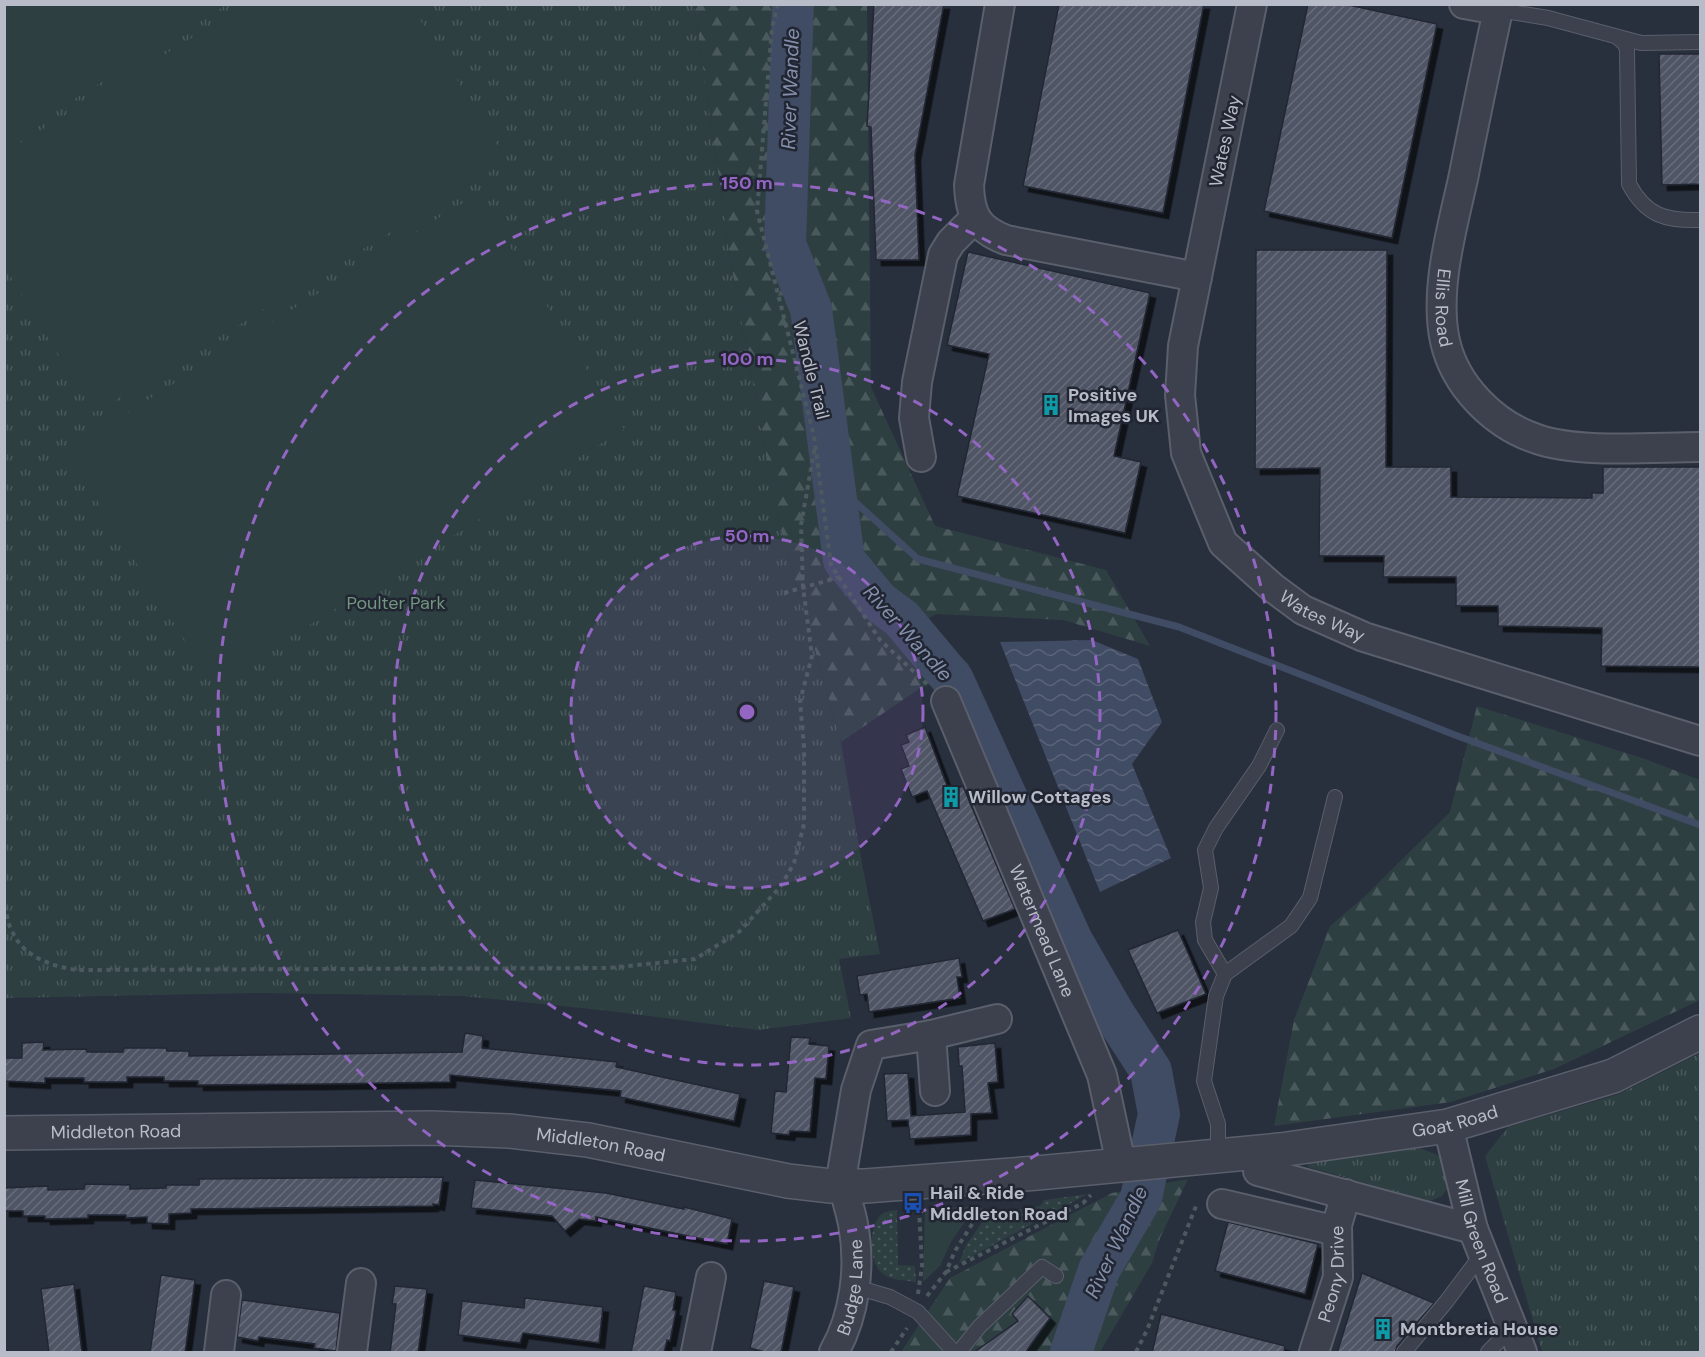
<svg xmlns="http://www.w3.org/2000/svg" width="1705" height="1357" viewBox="0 0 1705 1357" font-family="'DM Sans',sans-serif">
<defs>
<pattern id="grass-dots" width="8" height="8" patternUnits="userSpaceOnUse" patternTransform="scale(1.5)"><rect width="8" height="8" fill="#2e3f42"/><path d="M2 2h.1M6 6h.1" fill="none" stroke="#4a595c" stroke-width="1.8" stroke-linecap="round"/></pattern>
<pattern id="forest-firs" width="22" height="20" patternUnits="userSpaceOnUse" patternTransform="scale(1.5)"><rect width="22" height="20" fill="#2e3f42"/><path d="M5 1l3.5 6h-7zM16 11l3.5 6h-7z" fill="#4a595c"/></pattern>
<pattern id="park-tufts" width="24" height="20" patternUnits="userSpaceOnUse" patternTransform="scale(1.5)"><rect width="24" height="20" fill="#2e3f42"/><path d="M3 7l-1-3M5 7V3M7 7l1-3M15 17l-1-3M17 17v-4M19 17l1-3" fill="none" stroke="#4a595c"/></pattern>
<pattern id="water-waves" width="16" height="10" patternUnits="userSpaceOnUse" patternTransform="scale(1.5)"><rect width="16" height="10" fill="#404b64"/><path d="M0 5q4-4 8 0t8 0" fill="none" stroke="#5a6379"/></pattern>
<pattern id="building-hatch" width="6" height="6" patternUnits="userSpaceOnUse" patternTransform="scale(1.5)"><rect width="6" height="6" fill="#4f5565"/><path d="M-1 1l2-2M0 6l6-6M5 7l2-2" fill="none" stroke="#666c7a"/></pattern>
<filter id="shadow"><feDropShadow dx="5.5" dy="5.5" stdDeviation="0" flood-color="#0009"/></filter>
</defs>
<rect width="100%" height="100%" fill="#282f3d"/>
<!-- grass -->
<g fill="url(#grass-dots)">
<polygon points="1088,1194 959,1263 966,1245 988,1214 1040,1206 1044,1200"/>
<path d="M 897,1210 L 898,1265 L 915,1266 L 916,1282 C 904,1280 889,1281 880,1271 C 869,1260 869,1227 880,1216 C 884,1211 890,1211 897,1210 Z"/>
</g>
<!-- forest -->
<g fill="url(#forest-firs)">
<polygon points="694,5 867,5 871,387 935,526 1106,570 1150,646 1063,620 936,614 921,623 970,665 919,689 841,742 777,516 732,270"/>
<polygon points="1477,706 1645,759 1700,780 1700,1000 1554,1069 1451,1102 1274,1126 1294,1020 1330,926 1364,897 1450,812"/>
<polygon points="1188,1179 1160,1238 1152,1263 1100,1352 901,1352 950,1278 1112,1193"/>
</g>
<!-- park -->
<g fill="url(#park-tufts)">
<polygon points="4,5 694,5 732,270 777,516 841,742 863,869 880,954 839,959 851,1018 758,1030 610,1011 463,996 259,993 5,998"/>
<polygon points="1700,1053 1700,1352 1542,1352 1485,1156 1508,1127 1619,1094"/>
<polygon points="1420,1148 1442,1157 1450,1185 1442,1196 1430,1201 1308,1167 1307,1161"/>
</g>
<!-- garden -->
<g fill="#2e3f42">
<polygon points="5,4 226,4 226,5 5,142"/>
<polygon points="246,5 411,5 507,161 94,413 5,267 5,152"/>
<polygon points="477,194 624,429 213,685 66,451"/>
<polygon points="976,1206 951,1242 940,1266 923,1282 925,1209"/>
</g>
<!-- water -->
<polygon fill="url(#water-waves)" points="1092,640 1138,659 1162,722 1132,764 1171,858 1100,892 1000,642"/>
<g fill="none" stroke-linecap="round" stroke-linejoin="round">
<!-- stream -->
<polyline stroke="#404b64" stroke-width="7" points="832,481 918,559 1179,627 1455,735 1700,825"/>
<!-- river -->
<polyline stroke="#404b64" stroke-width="42" points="793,4 785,244 811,309 844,560 878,601 902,619 953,680 1072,941 1114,1014 1151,1071 1159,1114 1141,1198 1099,1270 1071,1352"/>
</g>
<!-- building -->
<g fill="url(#building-hatch)" stroke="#232834" stroke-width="1.5" filter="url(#shadow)">
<polygon points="874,4 944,4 915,155 919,260 876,260 871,127 867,126"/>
<polygon points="1059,4 1204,4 1163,213 1023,186"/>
<polygon points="1308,4 1344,4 1437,24 1392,238 1264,211"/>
<polygon points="1659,54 1701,54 1701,184 1662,185"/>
<polygon points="1256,250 1387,250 1386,467 1451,467 1451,497 1592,498 1592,493 1603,493 1603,467 1701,467 1701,667 1601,666 1602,628 1498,626 1498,606 1456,606 1456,577 1383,577 1384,556 1319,556 1320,468 1255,469"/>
<polygon points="968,252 1150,293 1114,456 1141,462 1125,533 957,496 989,354 947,345"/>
<polygon points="925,727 949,791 963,786 1015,909 983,921 927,791 912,797 901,769 909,766 901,745 909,742 906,735"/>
<polygon points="1178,930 1206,994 1157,1013 1128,950"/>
<polygon points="959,958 962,977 957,977 960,998 869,1012 867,994 860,995 857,976"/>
<polygon points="465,1033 483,1036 482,1048 617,1062 616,1067 740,1094 734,1121 620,1097 621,1091 450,1075 450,1082 325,1084 198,1085 198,1081 164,1081 164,1077 127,1077 127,1082 84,1082 84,1078 45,1078 45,1083 4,1081 4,1058 22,1058 22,1043 44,1042 43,1050 86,1049 87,1052 123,1052 124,1048 166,1048 167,1051 189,1051 189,1056 462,1052"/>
<polygon points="791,1037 810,1038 809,1044 829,1046 826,1079 815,1078 810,1132 790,1131 789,1135 771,1133 775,1091 786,1092"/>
<polygon points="995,1043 998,1082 988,1083 992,1113 971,1114 971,1135 910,1139 908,1120 887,1121 884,1074 908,1073 911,1116 965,1112 962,1066 959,1066 958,1047"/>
<polygon points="443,1177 439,1205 433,1204 433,1206 191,1209 191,1213 169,1214 169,1224 147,1223 147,1217 126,1218 126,1215 88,1215 88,1218 45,1219 45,1216 23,1216 23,1211 4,1211 4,1188 48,1186 48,1190 84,1189 85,1184 130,1185 130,1189 166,1188 166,1185 199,1185 199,1179"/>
<polygon points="475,1180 606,1193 684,1209 684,1207 732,1219 727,1244 596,1217 596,1221 579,1219 565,1231 552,1216 471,1208"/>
<polygon points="1228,1222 1318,1244 1305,1294 1215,1271"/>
<polygon points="1362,1273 1434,1303 1397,1346 1395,1353 1337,1353"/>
<polygon points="161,1275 195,1280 185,1353 150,1353"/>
<polygon points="764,1281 794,1287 781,1353 768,1353 750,1348"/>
<polygon points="74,1284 82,1353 49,1353 41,1289"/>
<polygon points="395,1286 427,1289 418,1353 390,1353 396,1304 392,1304"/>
<polygon points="644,1286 676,1292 673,1310 676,1311 670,1341 667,1340 664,1353 631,1353"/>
<polygon points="1028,1296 1050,1318 1025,1353 973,1353 1018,1321 1012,1314"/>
<polygon points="525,1298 603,1307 599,1343 523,1333 520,1343 458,1335 462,1301 524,1308"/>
<polygon points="242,1300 340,1313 336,1351 314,1348 315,1344 259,1337 258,1341 237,1337"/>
<polygon points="1161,1314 1285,1346 1284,1353 1152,1353"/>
</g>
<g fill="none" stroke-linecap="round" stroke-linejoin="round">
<defs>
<g id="service">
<polyline points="1498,10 1548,18 1641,43 1700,42"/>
<path d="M 1617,37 L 1625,44 L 1627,50 L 1629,184 C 1646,216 1666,221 1700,220"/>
<polyline points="1225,974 1205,940 1203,922 1211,888 1205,850 1216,828 1259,766 1277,730"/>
<polyline points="1218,1155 1218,1124 1204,1081 1216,996 1225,974 1291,926 1310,898 1335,797"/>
<polyline points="856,1287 890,1297 918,1312 954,1352"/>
<polyline points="959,1352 979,1327 1042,1267 1056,1276"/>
<polyline points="1404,1352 1446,1302 1482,1254"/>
<polyline points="1488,1352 1511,1329"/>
</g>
<g id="minor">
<path d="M 1000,4 L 969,185 C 970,215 977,229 1006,240 L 1197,277"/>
<path id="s1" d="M 1252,4 L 1183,346 L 1180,395 L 1186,453 L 1223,543 L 1272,587 L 1303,610 L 1364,637 L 1700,741"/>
<path id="s2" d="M 1464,4 L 1498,10 C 1486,66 1474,123 1463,179 C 1452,228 1434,291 1445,341 C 1455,386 1494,425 1537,439 C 1580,454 1654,447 1700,447"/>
<polyline points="921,457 914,418 917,382 943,255 951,242 975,218"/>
<path id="s3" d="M 946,701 L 1102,1075 L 1121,1164"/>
<polyline points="931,1035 935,1091"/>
<path id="s4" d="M 1448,1126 L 1473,1229 L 1522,1352"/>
<polyline points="1258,1171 1473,1229"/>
<polyline points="1222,1204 1337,1231"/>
<polyline points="219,1352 226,1295"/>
<polyline points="352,1352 361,1283"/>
<polyline points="696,1352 711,1277"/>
<path id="s5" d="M 834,1352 C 855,1315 861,1266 853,1224 C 850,1207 843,1192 842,1173 L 856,1090 L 871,1045 L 931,1035 L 997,1019"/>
<path id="s6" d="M 1314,1352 L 1338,1277 L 1337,1225 L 1346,1194"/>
</g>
<g id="tertiary">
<path id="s7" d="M 4,1133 L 431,1128 L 509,1131 L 588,1140 L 788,1181 L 831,1186 L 865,1186 L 1037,1173 L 1280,1150 L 1448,1126 L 1613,1076 L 1700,1032"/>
</g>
</defs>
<!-- service casing -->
<use href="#service" stroke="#5a5f6b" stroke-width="16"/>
<!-- minor casing -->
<use href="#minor" stroke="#5a5f6b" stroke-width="32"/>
<!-- tertiary casing -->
<use href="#tertiary" stroke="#5a5f6b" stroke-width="36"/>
<!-- path -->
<g stroke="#4c5a5f" stroke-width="4" stroke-dasharray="4.5 4.5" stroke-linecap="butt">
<polyline points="778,4 772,28 757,211 814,436 831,565 880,640 928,685"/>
<polyline points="784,593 840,577"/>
<path d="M 4,906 C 7,914 8,925 13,933 C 25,958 52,966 77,970 L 609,968 L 695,959 L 739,932 L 781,886 L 794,863 L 804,824 L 804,747 L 800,701 L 812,656 L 803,587 L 801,525 L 815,446"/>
<polyline points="946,1272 1083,1203 1091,1195"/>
<polyline points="918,1294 922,1266 919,1208"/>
<polyline points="927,1296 946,1272 955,1251 983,1207"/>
<polyline points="891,1352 907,1328"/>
<polyline points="1136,1352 1147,1330 1196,1206"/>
</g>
<!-- service -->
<use href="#service" stroke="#3c414d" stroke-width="14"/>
<!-- minor -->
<use href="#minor" stroke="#3c414d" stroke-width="28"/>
<!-- tertiary -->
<use href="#tertiary" stroke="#3c414d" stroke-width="33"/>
</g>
<!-- distance rings -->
<circle cx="747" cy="712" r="176" fill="#9366c3" fill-opacity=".12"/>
<g fill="none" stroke="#9366c3" stroke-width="3" stroke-dasharray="10 8">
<circle cx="747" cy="712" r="176"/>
<circle cx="747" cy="712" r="353"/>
<circle cx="747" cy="712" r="529"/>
</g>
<!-- icons -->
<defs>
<symbol id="building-bare" viewBox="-9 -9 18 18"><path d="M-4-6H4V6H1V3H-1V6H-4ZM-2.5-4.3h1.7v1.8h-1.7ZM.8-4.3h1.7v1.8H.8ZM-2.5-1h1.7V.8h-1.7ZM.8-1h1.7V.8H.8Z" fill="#0f9aa8" stroke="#212632" stroke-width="2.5" paint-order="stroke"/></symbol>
<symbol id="bus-bare" viewBox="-9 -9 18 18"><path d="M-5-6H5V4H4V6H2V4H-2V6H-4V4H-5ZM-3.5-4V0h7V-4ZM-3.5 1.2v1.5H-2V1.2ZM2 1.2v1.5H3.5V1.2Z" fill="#1a4fb4" stroke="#212632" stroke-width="2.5" paint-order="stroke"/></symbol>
</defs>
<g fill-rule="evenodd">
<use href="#building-bare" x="1036" y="390" width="30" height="30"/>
<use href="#building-bare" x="936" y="782" width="30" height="30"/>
<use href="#bus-bare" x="898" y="1188" width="30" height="30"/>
<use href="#building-bare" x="1368" y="1314" width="30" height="30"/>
</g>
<g text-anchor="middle" stroke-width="5" stroke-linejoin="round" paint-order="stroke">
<!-- street labels -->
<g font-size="18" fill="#b8bcc8" stroke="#212632">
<text transform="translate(1225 141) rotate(-78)" y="6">Wates Way</text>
<text dy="6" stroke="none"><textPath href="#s2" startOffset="338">Ellis Road</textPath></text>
<text transform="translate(811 370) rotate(76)" y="6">Wandle Trail</text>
<text dy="6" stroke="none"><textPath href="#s1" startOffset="678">Wates Way</textPath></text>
<text dy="6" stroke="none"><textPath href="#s3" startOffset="249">Watermead Lane</textPath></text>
<text dy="6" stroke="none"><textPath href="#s7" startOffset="1460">Goat Road</textPath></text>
<text dy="6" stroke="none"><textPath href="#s7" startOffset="112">Middleton Road</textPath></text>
<text dy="6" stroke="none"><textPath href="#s7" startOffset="598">Middleton Road</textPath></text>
<text dy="6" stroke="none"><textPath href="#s4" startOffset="120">Mill Green Road</textPath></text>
<text dy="6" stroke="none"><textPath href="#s6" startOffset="81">Peony Drive</textPath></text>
<text dy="6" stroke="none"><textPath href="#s5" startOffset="68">Budge Lane</textPath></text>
</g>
<!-- poi labels -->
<g font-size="18" font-weight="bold" fill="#b8bcc8" stroke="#212632" text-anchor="start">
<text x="1068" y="401">Positive<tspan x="1068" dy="21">Images UK</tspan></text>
<text x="968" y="803">Willow Cottages</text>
<text x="930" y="1199">Hail &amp; Ride<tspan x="930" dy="21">Middleton Road</tspan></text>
<text x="1400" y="1335">Montbretia House</text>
</g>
<!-- park labels -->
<g font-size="18" fill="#72967f" stroke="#212632">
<text x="396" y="609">Poulter Park</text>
</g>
<!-- water labels -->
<g font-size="20" font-style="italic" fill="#8490ab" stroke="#212632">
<text transform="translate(790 89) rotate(-88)" y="7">River Wandle</text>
<text transform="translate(908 633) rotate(48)" y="7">River Wandle</text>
<text transform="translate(1116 1242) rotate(-65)" y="7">River Wandle</text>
</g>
</g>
<circle cx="747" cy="712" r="9" fill="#9366c3" stroke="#212632" stroke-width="3"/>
<g font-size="18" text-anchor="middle" font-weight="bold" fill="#9366c3" stroke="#212632" stroke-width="5" stroke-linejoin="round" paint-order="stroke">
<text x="747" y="189">150 m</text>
<text x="747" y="365">100 m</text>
<text x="747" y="542">50 m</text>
</g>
<!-- border -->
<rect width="1705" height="1357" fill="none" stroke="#b8bcc8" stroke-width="12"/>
</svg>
